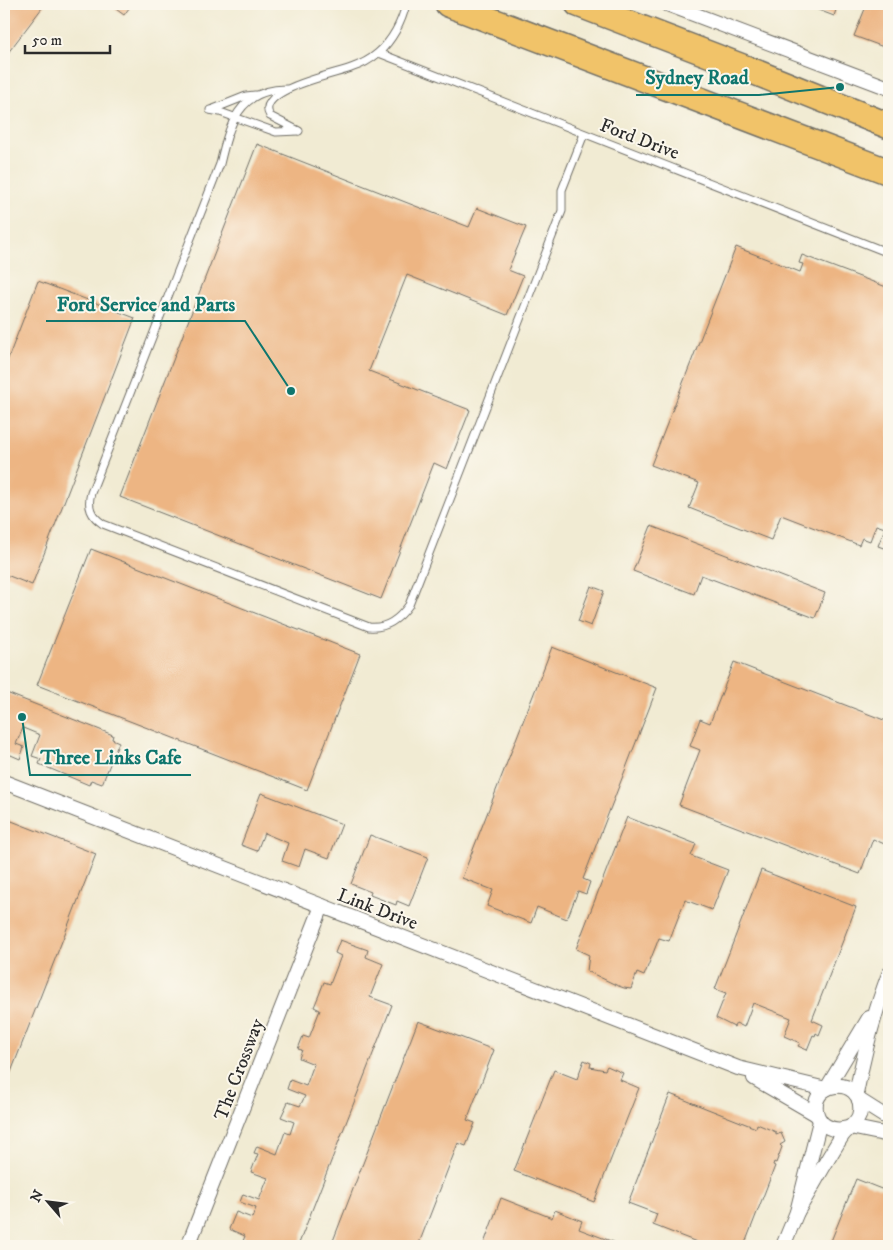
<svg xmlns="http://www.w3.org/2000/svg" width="893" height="1250" viewBox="0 0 893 1250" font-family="'IM FELL DW Pica',serif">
<rect width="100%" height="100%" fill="#fbf7ec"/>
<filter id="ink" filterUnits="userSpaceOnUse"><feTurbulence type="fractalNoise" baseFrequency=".02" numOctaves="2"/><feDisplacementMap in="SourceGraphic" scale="10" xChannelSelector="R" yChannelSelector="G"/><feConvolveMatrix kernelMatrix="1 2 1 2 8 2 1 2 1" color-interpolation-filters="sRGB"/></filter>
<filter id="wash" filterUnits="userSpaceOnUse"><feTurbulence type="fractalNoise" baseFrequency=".0096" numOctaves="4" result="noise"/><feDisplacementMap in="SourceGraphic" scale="20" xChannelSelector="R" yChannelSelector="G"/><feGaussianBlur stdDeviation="1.12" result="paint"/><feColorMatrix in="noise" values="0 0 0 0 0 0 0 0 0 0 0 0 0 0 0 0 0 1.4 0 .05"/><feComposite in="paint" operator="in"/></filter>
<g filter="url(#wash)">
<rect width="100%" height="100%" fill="#f1ebd3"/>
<g id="blocks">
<!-- building -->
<g fill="#edb583">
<polygon points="4,4 45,4 4,58"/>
<polygon points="109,4 132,4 124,15"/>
<polygon points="808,4 838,4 834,16 808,6"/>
<polygon points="867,4 889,4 889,49 854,36"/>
<polygon points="257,144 469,227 477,208 526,227 508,270 523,276 507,315 407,275 369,371 470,410 447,469 434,463 381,599 120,497"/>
<polygon points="736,247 800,272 803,264 799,263 802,255 889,288 889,550 878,546 885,528 876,525 870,541 862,538 859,545 781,515 771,540 689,508 699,483 651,465"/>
<polygon points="38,281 135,318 32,585 4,574 4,369"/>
<polygon points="651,526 825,593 815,618 701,575 694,594 633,571"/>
<polygon points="91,549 360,654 307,790 37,685"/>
<polygon points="591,586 604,591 591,626 578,621"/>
<polygon points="552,647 657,688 583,879 590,882 586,894 578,891 567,919 537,907 531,923 487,906 493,890 462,878"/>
<polygon points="734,662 889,722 889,846 873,839 860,874 679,805 700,750 690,746 700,719 710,723"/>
<polygon points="4,692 113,735 112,739 119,742 102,784 91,780 89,785 39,764 41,759 32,756 40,735 23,728 16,744 24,747 20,759 4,752"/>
<polygon points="261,793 342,824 329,858 305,849 299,867 282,861 288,843 264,833 257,851 241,845"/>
<polygon points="627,817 696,844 691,856 728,870 712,910 685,900 669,941 659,938 644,976 637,973 631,989 624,988 616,985 587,971 589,955 576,949"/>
<polygon points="4,818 96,854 4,1090"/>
<polygon points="370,835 428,857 409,906 397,901 396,905 370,895 371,892 351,884"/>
<polygon points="761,870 856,907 812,1020 823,1025 819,1035 816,1033 815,1036 813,1035 807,1050 798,1046 800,1043 784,1036 791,1018 753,1003 744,1027 736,1023 734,1027 716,1018 726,993 715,989"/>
<polygon points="340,940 368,950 366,957 383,964 370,997 392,1005 298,1246 241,1246 245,1236 229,1229 236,1212 252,1218 256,1208 240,1202 243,1194 259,1200 268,1178 251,1172 258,1154 254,1153 257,1146 277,1154 285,1132 290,1134 294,1122 281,1117 288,1102 300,1106 305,1096 287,1089 290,1080 306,1086 314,1064 299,1058 302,1050 298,1049 303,1036 309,1038 320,1010 314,1007 319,995 324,982 330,984 341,956 335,953"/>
<polygon points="418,1021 494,1050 467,1120 475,1123 466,1146 458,1143 418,1246 331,1246"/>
<polygon points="584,1060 591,1063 590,1067 605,1070 607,1066 623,1073 620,1080 639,1088 594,1202 514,1171 554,1070 577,1079"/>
<polygon points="670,1094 756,1128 757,1124 776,1132 776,1135 781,1133 785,1142 780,1145 782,1147 776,1163 774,1162 773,1165 775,1166 744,1246 707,1246 653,1225 657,1214 628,1203"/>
<polygon points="856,1179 889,1192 889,1246 829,1246"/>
<polygon points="501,1198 552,1218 555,1210 582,1221 579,1229 624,1246 483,1246"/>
</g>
</g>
</g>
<g filter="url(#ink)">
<use href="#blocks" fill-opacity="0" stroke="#706e66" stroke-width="1"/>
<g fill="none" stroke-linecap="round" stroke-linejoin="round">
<defs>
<g id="lane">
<polyline points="379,53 889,253"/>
<path d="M 286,89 C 238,89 229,126 220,164 L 91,493 C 87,507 91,516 103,524 L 369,627 C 387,629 399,619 409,605 L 562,211 L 562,190 L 584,134"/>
<polyline points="210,110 220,112 276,132 298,131"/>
<polyline points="211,110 246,96 255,95"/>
<path d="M 299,131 L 270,116 C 253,90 336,74 351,68 C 360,65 370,60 378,53 C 392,41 402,22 406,4"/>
</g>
<g id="street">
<polyline points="667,4 889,88"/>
<polyline points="4,782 738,1068 826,1089"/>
<polyline points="754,1078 816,1114"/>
<polyline points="827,1088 869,1018"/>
<path d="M 856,1094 C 864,1053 874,1013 889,974"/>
<polyline points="859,1100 889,1119"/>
<polyline points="850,1127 889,1135"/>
<path d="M 797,1212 C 812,1187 826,1161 842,1136 C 847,1129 856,1124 859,1116 C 862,1107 860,1097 853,1091 C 848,1087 842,1085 835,1086 C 804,1090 812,1138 848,1128"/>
<polyline points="188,1246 322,906"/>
<polyline points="783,1246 797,1212 820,1121"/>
</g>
<g id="highway">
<polyline points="448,4 889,172"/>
<polyline points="578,4 745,68 889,126"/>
</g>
</defs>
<!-- lane casing -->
<use href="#lane" stroke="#706e66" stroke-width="9"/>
<!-- street casing -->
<use href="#street" stroke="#706e66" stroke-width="16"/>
<!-- highway casing -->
<use href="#highway" stroke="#706e66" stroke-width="28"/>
<!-- lane -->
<use href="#lane" stroke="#fff" stroke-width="7"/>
<!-- street -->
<use href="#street" stroke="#fff" stroke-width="14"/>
<!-- highway -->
<use href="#highway" stroke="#f1c369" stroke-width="25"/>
</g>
</g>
<g text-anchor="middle" stroke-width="4" stroke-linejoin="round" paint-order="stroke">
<!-- street labels -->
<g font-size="19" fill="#2b2b2b" stroke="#fbf7ec">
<text transform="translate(640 138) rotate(21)" y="7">Ford Drive</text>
<text transform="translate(378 908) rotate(21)" y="7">Link Drive</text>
<text transform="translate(238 1069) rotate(-69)" y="7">The Crossway</text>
</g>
</g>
<!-- callouts -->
<path fill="none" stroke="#0f766e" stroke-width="2" d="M840 87L759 95H636M291 391L245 321H46M22 717L30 775H191"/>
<g fill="#0f766e" stroke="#fbf7ec" stroke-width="2">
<circle cx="840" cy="87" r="5"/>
<circle cx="291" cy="391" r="5"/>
<circle cx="22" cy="717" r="5"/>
</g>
<g font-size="20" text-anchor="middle" font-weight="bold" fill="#0f766e" stroke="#fbf7ec" stroke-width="4" stroke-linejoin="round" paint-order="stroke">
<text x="697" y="84">Sydney Road</text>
<text x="146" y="311">Ford Service and Parts</text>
<text x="111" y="764">Three Links Cafe</text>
</g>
<!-- margin -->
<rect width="893" height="1250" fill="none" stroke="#fbf7ec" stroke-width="20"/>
<!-- north arrow -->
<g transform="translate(48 1202) rotate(298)" stroke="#fbf7ec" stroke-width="4" paint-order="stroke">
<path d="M0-4L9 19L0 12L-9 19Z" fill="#2b2b2b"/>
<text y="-8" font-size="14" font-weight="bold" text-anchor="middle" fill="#2b2b2b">N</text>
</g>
<!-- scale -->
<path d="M25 45v8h85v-8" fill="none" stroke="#2b2b2b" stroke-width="2.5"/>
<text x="32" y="45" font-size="15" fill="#2b2b2b" stroke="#fbf7ec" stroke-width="4" paint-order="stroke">50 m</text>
</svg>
